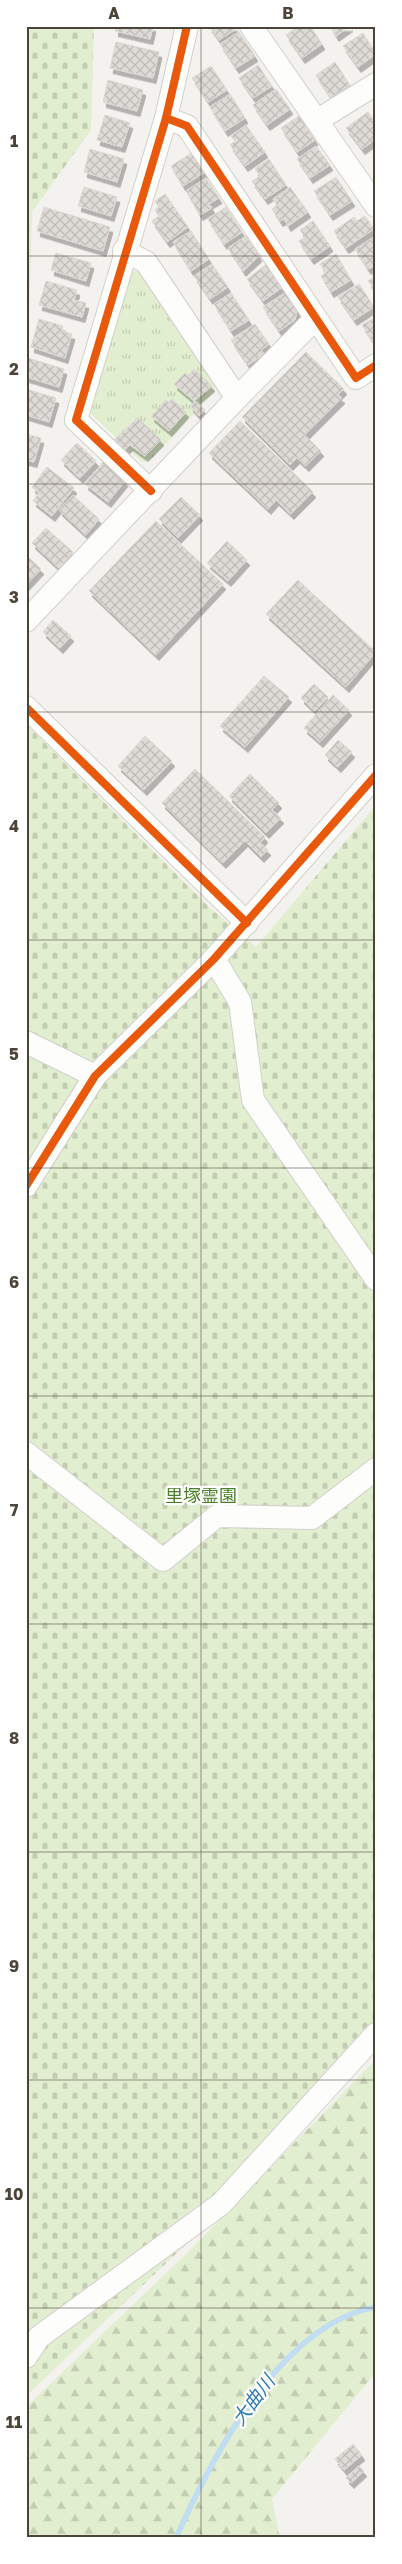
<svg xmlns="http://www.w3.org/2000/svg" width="402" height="2564" viewBox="0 0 402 2564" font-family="'Golos Text','Noto Sans JP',sans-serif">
<defs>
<pattern id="forest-firs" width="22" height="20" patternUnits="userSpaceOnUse" patternTransform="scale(1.25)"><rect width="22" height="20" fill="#e1eecf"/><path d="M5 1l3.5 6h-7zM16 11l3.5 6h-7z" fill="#c3cdb2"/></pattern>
<pattern id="cemetery-stones" width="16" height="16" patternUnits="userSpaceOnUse" patternTransform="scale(1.25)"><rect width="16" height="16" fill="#e1eecf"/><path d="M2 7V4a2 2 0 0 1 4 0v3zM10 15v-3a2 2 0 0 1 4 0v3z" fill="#c3cdb2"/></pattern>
<pattern id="park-tufts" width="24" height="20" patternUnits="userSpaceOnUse" patternTransform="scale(1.25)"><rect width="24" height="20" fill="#e1eecf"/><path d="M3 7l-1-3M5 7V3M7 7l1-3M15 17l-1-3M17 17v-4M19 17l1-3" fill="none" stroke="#c3cdb2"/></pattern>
<pattern id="building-cross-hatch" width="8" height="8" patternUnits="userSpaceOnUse" patternTransform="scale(1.25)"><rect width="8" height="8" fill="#dedbd6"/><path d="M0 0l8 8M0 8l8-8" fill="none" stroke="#c0bdb8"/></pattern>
<filter id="shadow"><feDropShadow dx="3" dy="5.5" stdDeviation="0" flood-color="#0004"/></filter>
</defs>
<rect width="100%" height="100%" fill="#f4f2ee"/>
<!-- forest -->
<polygon fill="url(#forest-firs)" points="376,2059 376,2372 272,2499 280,2538 26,2538 26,2407 187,2253"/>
<!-- cemetery -->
<g fill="url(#cemetery-stones)">
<polygon points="26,26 94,26 91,130 32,212 29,323 26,332"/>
<polygon points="26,724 209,907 256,947 376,805 376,2044 216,2216 26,2396"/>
</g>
<!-- park -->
<polygon fill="url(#park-tufts)" points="141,271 216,381 214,392 150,461 142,462 89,412 127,272"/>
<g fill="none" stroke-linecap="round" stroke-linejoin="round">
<!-- stream -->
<path stroke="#c0ddf1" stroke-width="5.5" d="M 176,2538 C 212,2457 280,2324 376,2307"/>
</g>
<!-- building -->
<g fill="url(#building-cross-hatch)" stroke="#dcd9d4" filter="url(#shadow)">
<polygon points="116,26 153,26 150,39 115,31"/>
<polygon points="209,26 235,26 237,28 219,40"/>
<polygon points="299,26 310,26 322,44 302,58 286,35"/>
<polygon points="330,26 350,26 336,36"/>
<polygon points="239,32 255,56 236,68 220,44"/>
<polygon points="363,33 376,54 358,67 343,46"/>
<polygon points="116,42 159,52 153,78 110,68"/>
<polygon points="335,62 350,85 331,98 316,75"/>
<polygon points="258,65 272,86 253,98 239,78"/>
<polygon points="211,66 227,90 208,102 192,78"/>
<polygon points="108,80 143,90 137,111 103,102"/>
<polygon points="276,89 290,109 267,125 253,105"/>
<polygon points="230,94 245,118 225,131 210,107"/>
<polygon points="368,112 376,123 376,139 362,149 346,128"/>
<polygon points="105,115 130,123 122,147 97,140"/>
<polygon points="299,116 315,140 297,152 281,128"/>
<polygon points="246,125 265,152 245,166 230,145 235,141 231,136"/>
<polygon points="316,146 330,165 310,178 297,159"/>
<polygon points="90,149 124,159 117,182 84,172"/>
<polygon points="193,152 205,172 183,186 171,166"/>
<polygon points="269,159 286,185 265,199 252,181 260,176 255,169"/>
<polygon points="336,177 352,201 330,215 314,191"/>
<polygon points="206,178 219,198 209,204 212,208 200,215 186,191"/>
<polygon points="84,187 117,197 111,216 78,206"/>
<polygon points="290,187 308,212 288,226 284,219 280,221 272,209 277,205 273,199"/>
<polygon points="165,194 188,227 167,242 152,221 159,216 155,210 159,207 155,201"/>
<polygon points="44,207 110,227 103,251 37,231"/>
<polygon points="226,207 242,232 224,244 208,219"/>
<polygon points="365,216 374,229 346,248 334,231 354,217 357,221"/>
<polygon points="313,221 330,246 311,259 299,241 305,237 300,230"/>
<polygon points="191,231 209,259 191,271 173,242"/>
<polygon points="246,236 259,256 243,271 228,248"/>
<polygon points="374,237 376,265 368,269 355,249"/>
<polygon points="56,253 91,263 86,281 51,270"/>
<polygon points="336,254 351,280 331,292 321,276 326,273 320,264"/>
<polygon points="212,264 228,287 210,299 194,276"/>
<polygon points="267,264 283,287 263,301 247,279"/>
<polygon points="376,276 376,292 368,281"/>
<polygon points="46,281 77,290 74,300 86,303 82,317 39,305"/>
<polygon points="359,284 374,307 354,320 338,297"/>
<polygon points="286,292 297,310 295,320 279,331 263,307"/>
<polygon points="231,293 249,320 231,331 214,304"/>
<polygon points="376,317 376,347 362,325"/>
<polygon points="39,319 63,326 61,331 72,334 65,358 31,347"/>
<polygon points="255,324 269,344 261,350 264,354 248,365 231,340"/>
<polygon points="306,352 344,389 338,395 342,398 305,435 321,451 306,466 297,458 290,465 242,417"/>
<polygon points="28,358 64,369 59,387 26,377"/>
<polygon points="194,369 212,386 194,401 174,384 185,373 188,376"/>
<polygon points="26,389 56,398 49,422 26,415"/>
<polygon points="172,399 186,412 169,431 151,416 166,400 169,402"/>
<polygon points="195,401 205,410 199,416 190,406"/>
<polygon points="138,418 161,440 145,456 130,445 125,450 114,440"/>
<polygon points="240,421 313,492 291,514 276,500 268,509 209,453"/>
<polygon points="26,434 41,438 34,462 26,460"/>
<polygon points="77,443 96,461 80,478 61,460"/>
<polygon points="103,462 125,481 108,502 85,484"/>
<polygon points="47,467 74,488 52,516 33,501 39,493 32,487"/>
<polygon points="73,495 99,519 86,535 59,510"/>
<polygon points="181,497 200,515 178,538 159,519"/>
<polygon points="156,521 223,584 156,655 89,591"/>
<polygon points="46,528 73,552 59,568 32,543"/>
<polygon points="227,541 247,560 228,581 207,563"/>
<polygon points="26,555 41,569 26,585"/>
<polygon points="298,580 376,652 346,687 266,614"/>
<polygon points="53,620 71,636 60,648 43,632"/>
<polygon points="264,676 289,697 245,747 220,726"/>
<polygon points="314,684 328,697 315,711 301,698"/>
<polygon points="333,695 349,710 320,742 304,728"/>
<polygon points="145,736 172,761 144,790 118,766"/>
<polygon points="338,740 352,752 338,767 325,755"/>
<polygon points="195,769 265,837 260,843 268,850 261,857 245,841 223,863 162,803"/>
<polygon points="250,774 279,803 272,810 281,818 266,833 229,796"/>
<polygon points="353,2444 362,2455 344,2470 335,2459"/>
<polygon points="359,2466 364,2471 351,2483 346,2478"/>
</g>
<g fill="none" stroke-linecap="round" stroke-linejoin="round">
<defs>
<g id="minor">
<polyline points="251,26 376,206"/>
<polyline points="166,118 187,126 356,378 376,365"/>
<polyline points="318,120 376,84"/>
<polyline points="124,251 146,262 237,398"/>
<polyline points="151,491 76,420 166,118 187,26"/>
<polyline points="26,621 237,398 315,319"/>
<polyline points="26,707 247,923"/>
<polyline points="214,959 240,1002 253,1100 376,1279"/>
<polyline points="26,1042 95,1076"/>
<polyline points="26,1186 95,1076 214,959 376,775"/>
<polyline points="26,1453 163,1560 217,1516 312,1518 376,1469"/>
<polyline points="26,2357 39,2337 221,2204 376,2034"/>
</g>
</defs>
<!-- minor casing -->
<use href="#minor" stroke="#d2d0cb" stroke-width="24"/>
<!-- minor -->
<use href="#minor" stroke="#fdfdfc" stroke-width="22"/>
<defs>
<g id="cycleway">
<polyline points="166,118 187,126 356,378 376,365"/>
<polyline points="151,491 76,420 166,118 187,26"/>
<polyline points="26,707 247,923"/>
<polyline points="26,1186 95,1076 214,959 376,775"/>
</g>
</defs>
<!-- cycleway casing -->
<use href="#cycleway" stroke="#fff" stroke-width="11"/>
<!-- cycleway -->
<use href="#cycleway" stroke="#e8590c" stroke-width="8"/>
</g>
<!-- grid -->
<path fill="none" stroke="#4b4439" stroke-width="1" stroke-opacity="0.55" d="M 201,26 L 201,2538M 26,256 L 376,256M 26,484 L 376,484M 26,712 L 376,712M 26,940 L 376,940M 26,1168 L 376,1168M 26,1396 L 376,1396M 26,1624 L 376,1624M 26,1852 L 376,1852M 26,2080 L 376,2080M 26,2308 L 376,2308"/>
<g text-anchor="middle" stroke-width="4.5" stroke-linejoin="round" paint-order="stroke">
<!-- park labels -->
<g font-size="18" fill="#4a7f2a" stroke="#fff">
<text x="201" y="1502">里塚霊園</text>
</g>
<!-- water labels -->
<g font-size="19" font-style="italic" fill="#2e7ab2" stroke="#fff">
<text transform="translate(253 2400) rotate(-53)" y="7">大曲川</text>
</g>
</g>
<!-- border -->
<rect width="402" height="2564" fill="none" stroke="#ffffff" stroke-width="55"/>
<rect x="28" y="28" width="346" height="2508" fill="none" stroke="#4b4439" stroke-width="2"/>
<g font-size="16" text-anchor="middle" font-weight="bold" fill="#4b4439">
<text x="114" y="19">A</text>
<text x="288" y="19">B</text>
<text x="14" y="147">1</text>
<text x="14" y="375">2</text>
<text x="14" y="603">3</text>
<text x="14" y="832">4</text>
<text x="14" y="1060">5</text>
<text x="14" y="1288">6</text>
<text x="14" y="1516">7</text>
<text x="14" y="1744">8</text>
<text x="14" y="1972">9</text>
<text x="14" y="2200">10</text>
<text x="14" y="2428">11</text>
</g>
</svg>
